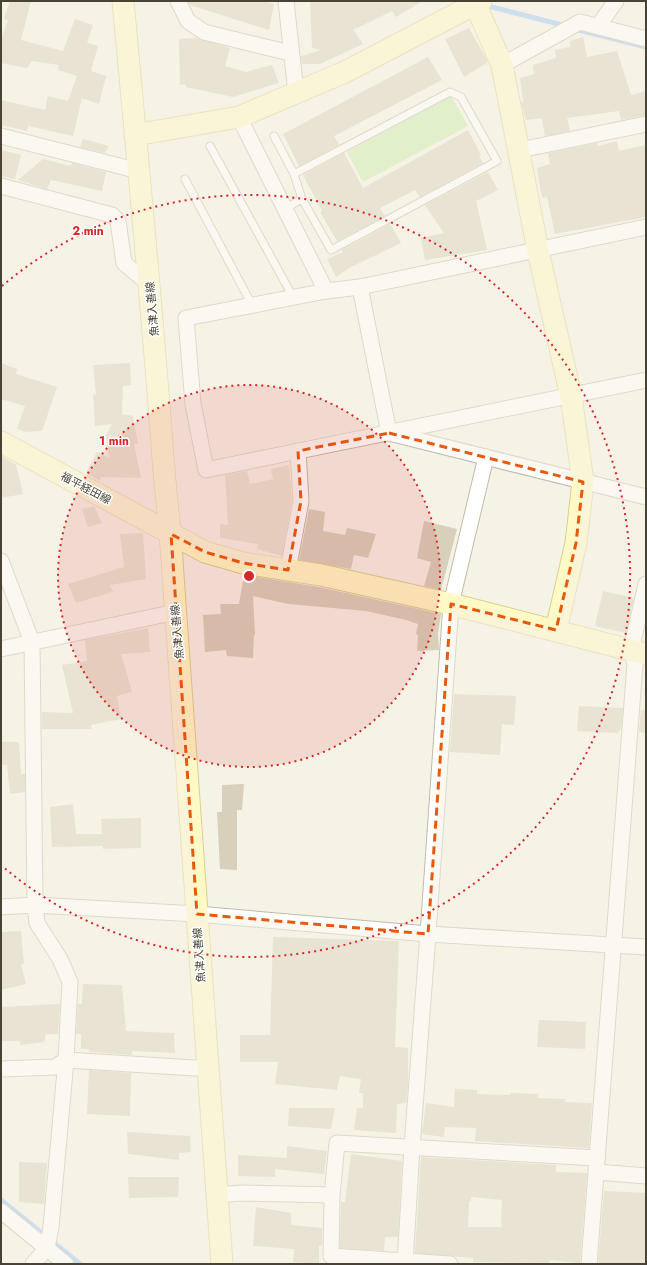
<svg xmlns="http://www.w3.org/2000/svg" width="647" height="1265" viewBox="0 0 647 1265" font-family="Jost,'Noto Sans JP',sans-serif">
<rect width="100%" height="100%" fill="#f5f2e6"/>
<!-- green -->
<polygon fill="#c7edab" points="451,96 468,126 363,182 347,152"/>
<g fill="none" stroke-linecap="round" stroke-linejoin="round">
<!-- stream -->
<g stroke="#9cc7f8" stroke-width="5">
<polyline points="484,5 566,26"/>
<polyline points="575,29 646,47"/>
<polyline points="1,1200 80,1264"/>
</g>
</g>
<!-- building -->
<g fill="#d8d0ba" fill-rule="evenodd">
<polygon points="10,1 31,1 21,40 63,51 75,19 93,25 87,43 98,46 91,71 106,76 99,104 82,98 73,136 28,126 27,131 1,125 1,100 45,110 48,96 68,101 77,76 58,70 59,65 32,61 27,68 1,63 1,40 8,20 4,19"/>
<polygon points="188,1 264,1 274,4 269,30 190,5"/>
<polygon points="310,1 423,1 396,17 392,11 353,30 363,44 320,64 302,64 301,56 322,50 312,48"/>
<polygon points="469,28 488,62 464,77 445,39"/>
<polygon points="583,37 587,57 617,51 631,95 646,91 646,115 621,120 619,111 567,118 570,131 545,136 542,118 526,120 521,102 523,102 520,78 534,74 533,65 556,58 555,50 570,47 570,41"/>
<polygon points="197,38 230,48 225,66 246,72 272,65 279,83 233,97 186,87 185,84 180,85 179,39"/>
<polygon points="428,57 442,80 334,136 339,145 299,166 283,134"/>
<polygon points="468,130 481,155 479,156 483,163 420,197 415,190 380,208 385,216 337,241 320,212 322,211 303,175 344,153 363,188"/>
<polygon points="83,139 109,146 105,153 80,147"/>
<polygon points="617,141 619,151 646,145 646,217 555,234 547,197 542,198 537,168 550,164 548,153 597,143 598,146"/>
<polygon points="1,150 21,155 15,179 1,176"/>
<polygon points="43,159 71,166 72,163 106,172 102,191 51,180 47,189 18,180"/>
<polygon points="488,172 498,190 476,201 487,250 425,260 421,238 444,233 425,205"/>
<polygon points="390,224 401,243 349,268 336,277 327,259 343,252 342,250"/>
<polygon points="1,363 17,369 16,374 57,387 42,431 26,432 17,429 25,406 1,399"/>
<polygon points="130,363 131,385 123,386 122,414 133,416 138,444 134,444 141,478 101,477 100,481 86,473 97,452 109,458 106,435 112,424 95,426 93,394 96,395 93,365"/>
<polygon points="1,456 16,465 23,494 1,498"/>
<polygon points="289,465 292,500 282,556 257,549 258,544 220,538 220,524 228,525 225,475 247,471 250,484 273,479 271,469"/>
<polygon points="94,506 102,523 88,527 82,509"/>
<polygon points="309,509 325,512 323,531 345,535 347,528 376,534 368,558 354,555 351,569 299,560"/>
<polygon points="424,521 457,529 441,590 424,586 431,562 417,558"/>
<polygon points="143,533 146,579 110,585 113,592 76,603 68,584 124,567 120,534"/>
<polygon points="244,575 319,587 441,614 438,633 439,650 417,651 418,635 416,634 418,624 406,620 366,611 288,604 253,596 255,635 254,635 253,658 227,656 226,650 205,652 203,615 221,614 220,604 239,604"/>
<polygon points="603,591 634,598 626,633 595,626"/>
<polygon points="148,628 150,652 121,654 132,692 117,696 121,719 91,725 92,729 42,729 42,712 73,713 62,665 87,661 85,640"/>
<polygon points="454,694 516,696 514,725 502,724 500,755 450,752"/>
<polygon points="579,706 623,708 621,730 619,730 618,733 577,731"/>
<polygon points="641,710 646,710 646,733 639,732"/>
<polygon points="1,742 19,742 21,774 25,774 25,792 10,794 7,765 1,765"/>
<polygon points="244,784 242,810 237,810 237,870 220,869 217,812 222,812 222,785"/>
<polygon points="73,804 76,834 102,834 101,819 141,818 141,848 103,849 103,846 52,847 50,807"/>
<polygon points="21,931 24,964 21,964 26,984 1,990 1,932"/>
<polygon points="273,937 399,941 395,1047 408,1048 408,1084 406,1103 397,1104 396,1133 354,1130 357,1108 363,1108 363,1093 359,1093 361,1079 340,1076 337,1090 275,1084 278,1062 240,1062 240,1035 270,1035"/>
<polygon points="83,984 122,985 126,1031 174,1033 175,1053 132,1051 132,1055 89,1052 89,1049 81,1049 81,1034 76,1034 78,1004 82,1004"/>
<polygon points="60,1004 58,1034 46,1034 44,1042 20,1045 20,1041 1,1041 1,1007"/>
<polygon points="539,1020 586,1022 585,1049 537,1047"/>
<polygon points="89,1070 131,1073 130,1116 87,1114"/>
<polygon points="455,1089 477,1090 477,1094 510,1095 511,1093 538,1094 538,1098 565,1099 565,1102 592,1103 589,1148 475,1141 476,1128 445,1127 444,1137 422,1134 426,1103 454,1107"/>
<polygon points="289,1108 335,1108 331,1129 288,1126"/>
<polygon points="127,1132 190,1136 191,1152 179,1153 179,1160 128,1154"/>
<polygon points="287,1146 327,1151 324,1174 275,1169 275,1177 238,1176 238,1155 287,1158"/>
<polygon points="351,1154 402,1161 398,1237 385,1237 384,1251 340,1248 341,1202 345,1202"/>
<path d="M 421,1157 L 556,1165 L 556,1172 L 587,1173 L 580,1263 L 550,1260 L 549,1263 L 473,1262 L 473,1258 L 415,1253 ZM 471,1197 L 502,1200 L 501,1227 L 468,1227 L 469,1201 L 471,1201 Z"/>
<polygon points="19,1162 47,1163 44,1204 19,1202"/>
<polygon points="128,1177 179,1177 178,1197 129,1198"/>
<polygon points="604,1191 646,1193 646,1264 598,1264"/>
<polygon points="256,1207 291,1213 291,1225 322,1228 322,1246 319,1246 319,1264 293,1262 294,1249 253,1246"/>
</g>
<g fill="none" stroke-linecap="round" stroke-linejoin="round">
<defs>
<g id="lane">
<polyline points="274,136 294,174 450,92 461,97 497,161 331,250 302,199 284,209"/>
<polyline points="210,146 293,297"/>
<polyline points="294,174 302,199"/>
<polyline points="185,179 252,305"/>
</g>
<g id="street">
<polyline points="178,1 188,21 204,32 290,53"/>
<polyline points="286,1 296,93"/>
<polyline points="598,26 616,1"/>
<polyline points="502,65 580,22 646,39"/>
<polyline points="239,117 326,291"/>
<polyline points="1,136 139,171"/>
<polyline points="520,150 646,124"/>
<polyline points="1,186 112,215 118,221 124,263 150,285"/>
<polyline points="646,227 360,287 326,291 186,318 193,404 206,470 646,380"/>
<polyline points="360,287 389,433 646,497"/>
<polyline points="486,457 451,604 428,934 646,947"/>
<polyline points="1,561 32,642 35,905 197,914 428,934 412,1147 405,1264"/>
<polyline points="288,570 301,501 298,451"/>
<polyline points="1,649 176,612"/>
<polyline points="1,907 35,905 37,923 60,959 70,982 66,1060 51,1227 47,1248 33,1264"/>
<polyline points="1,1069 55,1067 66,1060 194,1068 207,1067"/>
<polyline points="597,1172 646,1176"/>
<polyline points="216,1195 242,1193 332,1195 337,1143 597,1158"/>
<polyline points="332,1195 331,1256 450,1264"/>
<polyline points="1,1211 66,1264"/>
<polyline points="589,1264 635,664 631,650 646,584"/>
</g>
<g id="secondary">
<path d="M 123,1 C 137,153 152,305 163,458 C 166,497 171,535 173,575 L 222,1264"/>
<polyline points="474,1 502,65 538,251 571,396 583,482 576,543 556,630"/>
<polyline points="135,135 239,117 345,72 481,1"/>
<polyline points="1,442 205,552 243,563 321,575 451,604 646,654"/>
</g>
</defs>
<!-- lane casing -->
<use href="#lane" stroke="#c1bca8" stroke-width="9"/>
<!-- street casing -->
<use href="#street" stroke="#c1bca8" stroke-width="17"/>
<!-- secondary casing -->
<use href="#secondary" stroke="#d9d091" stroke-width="23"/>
<!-- lane -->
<use href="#lane" stroke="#fff" stroke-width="7"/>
<!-- street -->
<use href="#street" stroke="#fff" stroke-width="15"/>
<!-- secondary -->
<use href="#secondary" stroke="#fff9c6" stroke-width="21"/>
</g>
<!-- marked area -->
<path d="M0 0H647V1265H0ZM 389,433 L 583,482 L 576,543 L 556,630 L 451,604 L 428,934 L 197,914 L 171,534 L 205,552 L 243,563 L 288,570 L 301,501 L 298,451 Z" fill="#f5f2e6" fill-opacity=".55" fill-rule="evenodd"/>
<path fill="none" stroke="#e8590c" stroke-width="3" stroke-dasharray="8 5" stroke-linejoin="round" d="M 389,433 L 583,482 L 576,543 L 556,630 L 451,604 L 428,934 L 197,914 L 171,534 L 205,552 L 243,563 L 288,570 L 301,501 L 298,451 Z"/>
<!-- distance rings -->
<circle cx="249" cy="576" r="191" fill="#d62828" fill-opacity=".12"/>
<g fill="none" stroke="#d62828" stroke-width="2" stroke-dasharray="2 4">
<circle cx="249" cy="576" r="191"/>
<path d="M2 286A381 381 0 1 1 2 866"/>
</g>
<g text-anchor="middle" stroke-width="3" stroke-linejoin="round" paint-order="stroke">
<!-- street labels -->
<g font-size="11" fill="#484335" stroke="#fff">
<text transform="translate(152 309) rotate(-95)" y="4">魚津入善線</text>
<text transform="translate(86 488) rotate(28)" y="4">福平経田線</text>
<text transform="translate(177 632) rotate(-95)" y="4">魚津入善線</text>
<text transform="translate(199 955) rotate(-94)" y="4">魚津入善線</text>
</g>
</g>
<circle cx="249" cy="576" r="6" fill="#d62828" stroke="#fff" stroke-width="2"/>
<g font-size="12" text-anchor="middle" font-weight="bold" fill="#d62828" stroke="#fff" stroke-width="3" stroke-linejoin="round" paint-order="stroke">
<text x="88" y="235">2 min</text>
<text x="114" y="445">1 min</text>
</g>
<!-- border -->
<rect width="647" height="1265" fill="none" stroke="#484335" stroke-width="4"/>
</svg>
